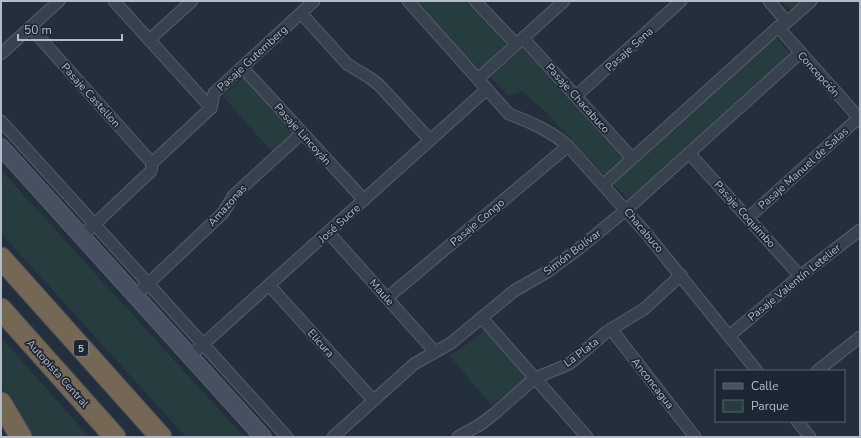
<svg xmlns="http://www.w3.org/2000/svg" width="861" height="438" viewBox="0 0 861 438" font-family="'Nunito Sans',sans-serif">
<rect width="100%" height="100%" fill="#242f3e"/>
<!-- green -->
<g fill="#263c3f">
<polygon points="413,1 466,2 505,43 504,49 481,71 474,69"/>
<polygon points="782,1 801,1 791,10"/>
<polygon points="776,37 790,53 628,199 614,184"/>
<polygon points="525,46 624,157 605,176 549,115 522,91 508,96 491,77"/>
<polygon points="244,77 296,135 274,154 223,96"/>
<polygon points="1,170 244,437 186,437 1,233"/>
<polygon points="486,330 530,378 491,405 450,356"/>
<polygon points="1,337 89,437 34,437 15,411 1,386"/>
</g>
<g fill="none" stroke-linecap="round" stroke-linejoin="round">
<defs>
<g id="street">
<polyline points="114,1 211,108"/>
<path d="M 408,1 L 509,114 C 530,122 551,131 568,146 L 646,233 L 757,371"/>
<polyline points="475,1 516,44"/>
<polyline points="769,1 787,22"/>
<polyline points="301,13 347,64 370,78 379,85 430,140"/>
<polyline points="30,27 152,163"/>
<polyline points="778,27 860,119"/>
<polyline points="523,38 632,158"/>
<polyline points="149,40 192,1"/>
<polyline points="1,54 59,1"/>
<polyline points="242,67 364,200"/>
<polyline points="478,79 564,1"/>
<polyline points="576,96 681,1"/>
<polyline points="1,121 287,437"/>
<polyline points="689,153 800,276"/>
<polyline points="603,185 778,27 787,22 811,1"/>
<polyline points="748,218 853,123 860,120"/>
<polyline points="328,232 435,352"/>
<polyline points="82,236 151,171 152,163 211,108 214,93 314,1"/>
<polyline points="269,285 373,400"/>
<polyline points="135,296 223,213 234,195 302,133"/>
<polyline points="387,298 568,146"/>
<polyline points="482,318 587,437"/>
<polyline points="611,329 695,437"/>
<polyline points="729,336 800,276 860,230"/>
<polyline points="190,356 487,89"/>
<polyline points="817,371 860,337"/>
<polyline points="797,421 810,437"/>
<polyline points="333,437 414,364 451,343 514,291 547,272 577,250 626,210 800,53"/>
<polyline points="458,437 481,424 494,414 535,378 567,365 573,361 605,333 644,309 681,275"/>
</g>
<polyline id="secondary" points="1,147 263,437"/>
<g id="highway">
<polyline points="1,258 161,437"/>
<polyline points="1,309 115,437"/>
<polyline points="1,403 21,437"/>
</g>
</defs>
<!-- street casing -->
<use href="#street" stroke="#565f6c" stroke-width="13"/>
<!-- secondary casing -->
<use href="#secondary" stroke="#565f6c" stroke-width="18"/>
<!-- highway casing -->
<use href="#highway" stroke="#434c59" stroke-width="23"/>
<!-- street -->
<use href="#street" stroke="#38414e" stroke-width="11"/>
<!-- secondary -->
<use href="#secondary" stroke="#465061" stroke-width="16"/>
<!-- highway -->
<use href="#highway" stroke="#746855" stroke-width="21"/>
</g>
<g text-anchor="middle" stroke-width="3.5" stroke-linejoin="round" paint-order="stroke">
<!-- shield labels -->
<rect fill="#1d2633" stroke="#878f9c" stroke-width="1" x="74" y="340" width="14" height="16" rx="3"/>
<g font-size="10" font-weight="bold" fill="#b4bcc9">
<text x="81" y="352">5</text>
</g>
<!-- street labels -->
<g font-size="11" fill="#b4bcc9" stroke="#1d2633">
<text transform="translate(629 49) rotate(-42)" y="4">Pasaje Sena</text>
<text transform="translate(252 58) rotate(-43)" y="4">Pasaje Gutemberg</text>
<text transform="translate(819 74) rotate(48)" y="4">Concepción</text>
<text transform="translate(91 95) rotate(48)" y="4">Pasaje Castellon</text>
<text transform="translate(578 98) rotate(48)" y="4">Pasaje Chacabuco</text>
<text transform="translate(303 134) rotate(48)" y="4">Pasaje Lincoyán</text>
<text transform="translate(803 168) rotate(-42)" y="4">Pasaje Manuel de Salas</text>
<text transform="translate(227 205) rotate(-48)" y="4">Amazonas</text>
<text transform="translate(745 214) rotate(48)" y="4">Pasaje Coquimbo</text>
<text transform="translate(477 222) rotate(-40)" y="4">Pasaje Congo</text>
<text transform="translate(339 223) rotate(-42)" y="4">José Sucre</text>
<text transform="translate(644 230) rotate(50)" y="4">Chacabuco</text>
<text transform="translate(572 252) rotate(-37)" y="4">Simón Bolívar</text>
<text transform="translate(794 282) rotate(-39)" y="4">Pasaje Valentín Letelier</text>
<text transform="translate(382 292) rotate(48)" y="4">Maule</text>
<text transform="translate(321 343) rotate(48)" y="4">Elicura</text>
<text transform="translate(581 352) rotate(-37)" y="4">La Plata</text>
<text transform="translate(58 373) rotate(48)" y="4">Autopista Central</text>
<text transform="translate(653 383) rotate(52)" y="4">Anconcagua</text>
</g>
</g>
<!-- border -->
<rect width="861" height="438" fill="none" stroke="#b4bcc9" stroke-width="4"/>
<!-- legend -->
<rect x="715" y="370" width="130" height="52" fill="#1d2633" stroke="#59626f"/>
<rect x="723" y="383" width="20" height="6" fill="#465061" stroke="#59626f"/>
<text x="751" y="390" font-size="12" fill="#b4bcc9">Calle</text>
<rect x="723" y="400" width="20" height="12" fill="#263c3f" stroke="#59626f"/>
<text x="751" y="410" font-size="12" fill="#b4bcc9">Parque</text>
<!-- scale -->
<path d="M18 34v6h104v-6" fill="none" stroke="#b4bcc9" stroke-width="2"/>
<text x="24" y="34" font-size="12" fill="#b4bcc9" stroke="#1d2633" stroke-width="3" paint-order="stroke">50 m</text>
</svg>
